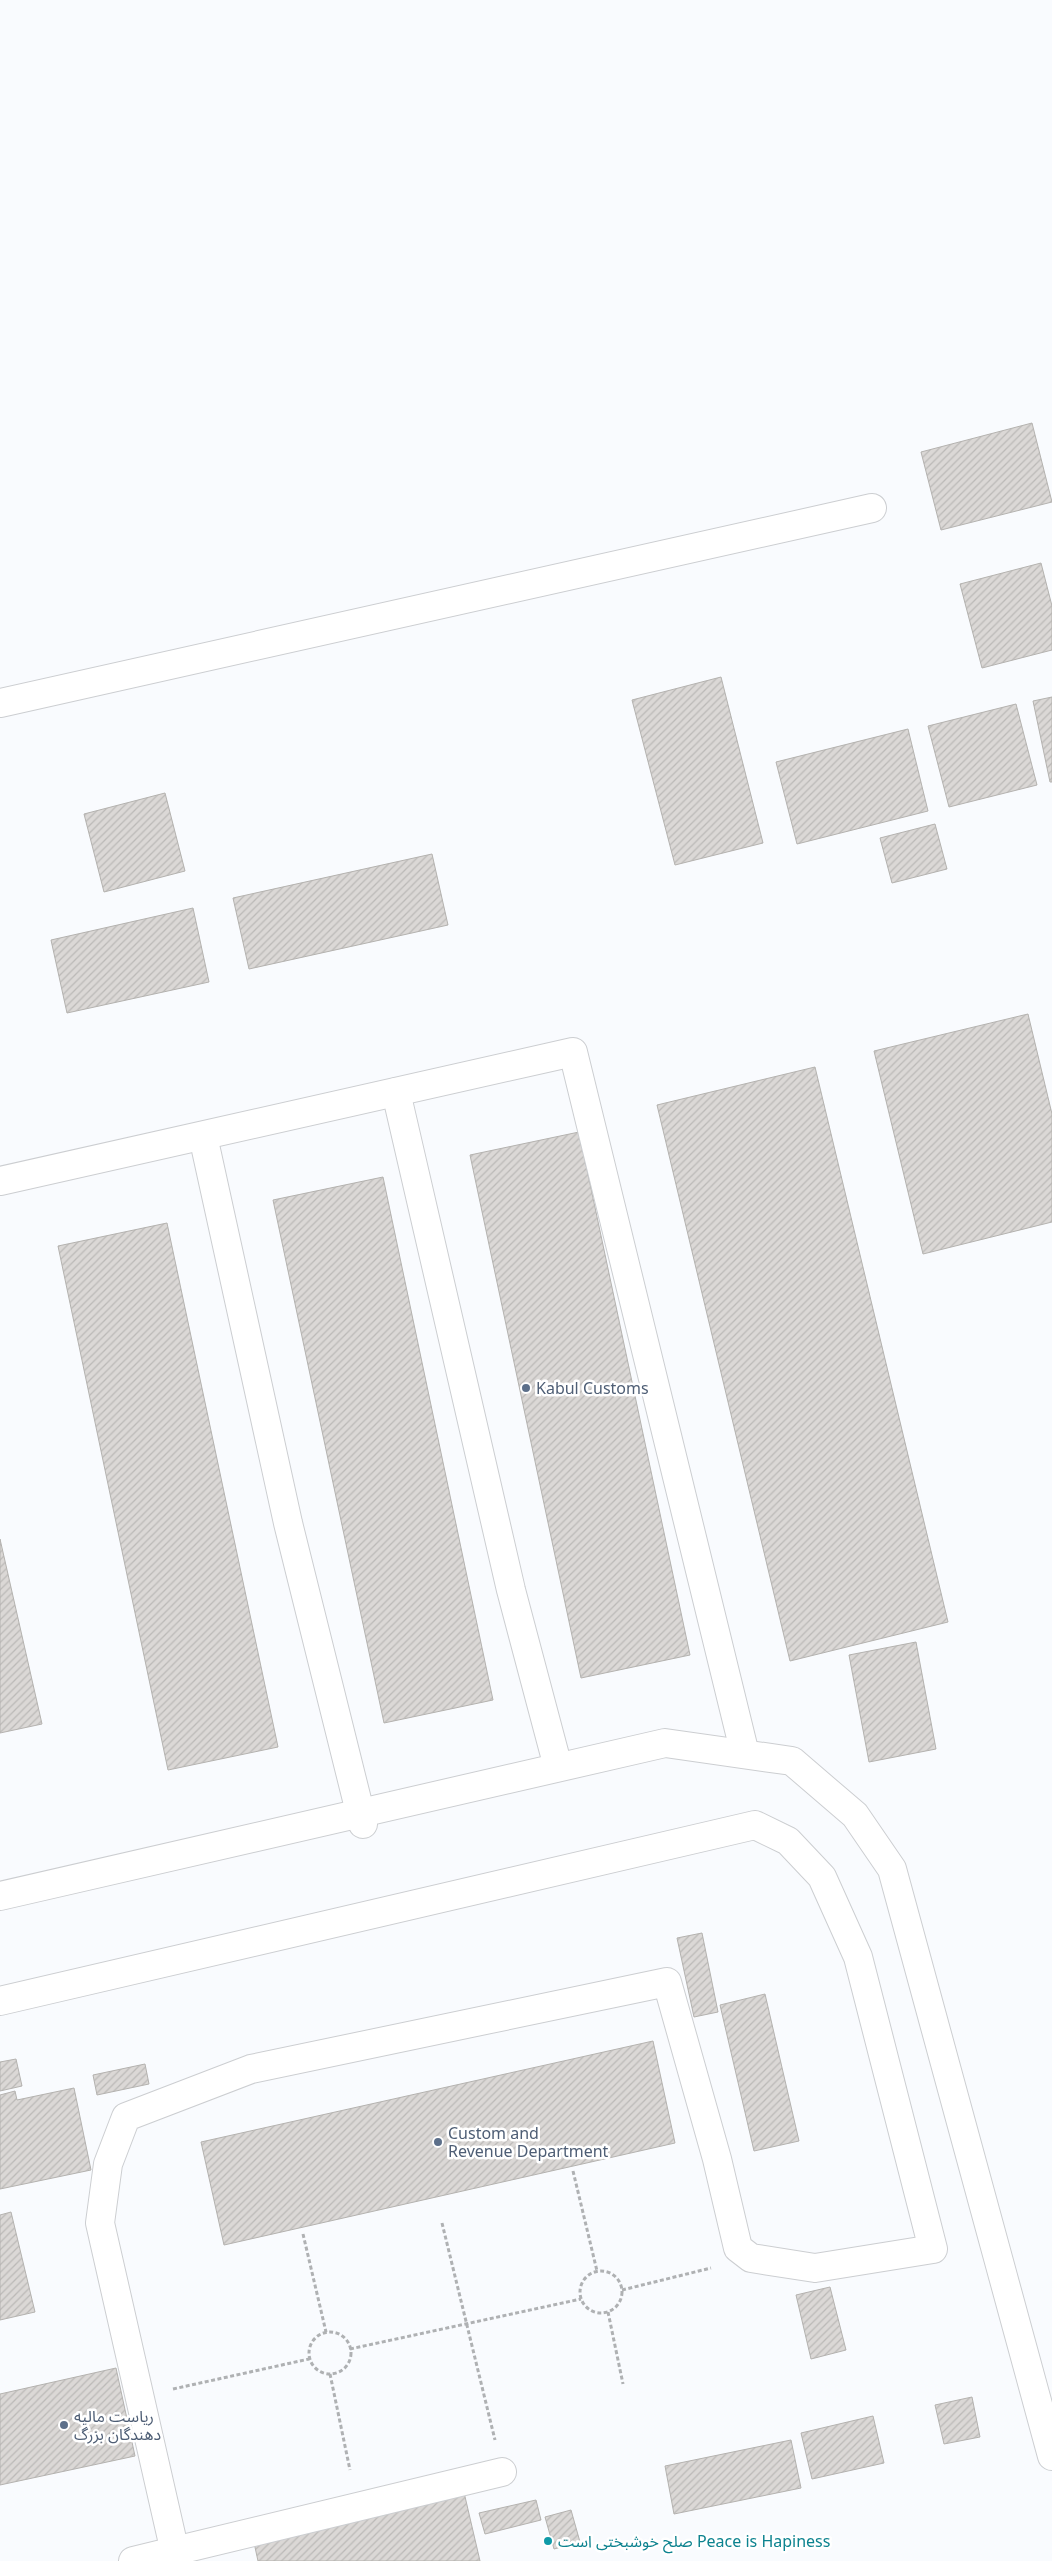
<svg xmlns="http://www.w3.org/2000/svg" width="1052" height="2561" viewBox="0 0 1052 2561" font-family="'Noto Sans','Noto Sans Arabic',sans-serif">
<defs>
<pattern id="building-hatch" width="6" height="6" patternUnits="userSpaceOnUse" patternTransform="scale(1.25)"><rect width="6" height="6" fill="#dbd8d6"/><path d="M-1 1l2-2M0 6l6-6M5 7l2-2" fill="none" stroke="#bbb9b7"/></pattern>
</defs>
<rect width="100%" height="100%" fill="#f9fbfe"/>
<!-- building -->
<g fill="url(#building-hatch)" stroke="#b4b2af">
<polygon points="1032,423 1052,502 941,530 921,452"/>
<polygon points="1041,563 1052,606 1052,650 982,668 960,584"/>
<polygon points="721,677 763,843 675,865 632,700"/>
<polygon points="1052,697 1052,782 1050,782 1033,701"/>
<polygon points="1016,704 1037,785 949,807 928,726"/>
<polygon points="908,729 928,811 797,844 776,762"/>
<polygon points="165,793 185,871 104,892 84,814"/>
<polygon points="935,824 947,869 892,883 880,838"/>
<polygon points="432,854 448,925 249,969 233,898"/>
<polygon points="193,908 209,982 67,1013 51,940"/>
<polygon points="1028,1014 1052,1114 1052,1222 923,1254 874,1051"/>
<polygon points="815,1067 948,1622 790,1661 657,1105"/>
<polygon points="579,1132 690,1655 581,1678 470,1155"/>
<polygon points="383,1177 493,1700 384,1723 273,1200"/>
<polygon points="167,1223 278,1747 168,1770 58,1246"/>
<polygon points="0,1539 42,1724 0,1733"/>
<polygon points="916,1642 936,1749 869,1762 849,1655"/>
<polygon points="702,1933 718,2012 694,2017 677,1938"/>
<polygon points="765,1994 799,2141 754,2151 720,2005"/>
<polygon points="653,2041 675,2143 224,2245 201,2142"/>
<polygon points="16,2059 22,2086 0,2091 0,2062"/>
<polygon points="145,2064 149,2084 97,2095 93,2075"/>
<polygon points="74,2088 91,2170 0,2189 0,2095 15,2091 17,2100"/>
<polygon points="11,2212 35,2312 0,2320 0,2215"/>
<polygon points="830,2287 846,2350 811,2359 796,2295"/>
<polygon points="116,2368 135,2456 0,2485 0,2394"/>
<polygon points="972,2397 980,2437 944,2444 935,2405"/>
<polygon points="873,2416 884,2463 812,2479 801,2433"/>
<polygon points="791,2440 801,2488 674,2514 665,2466"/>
<polygon points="463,2488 480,2561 258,2561 253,2538"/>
<polygon points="536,2500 541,2520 485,2534 479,2513"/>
<polygon points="571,2510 580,2542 554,2549 545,2517"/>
</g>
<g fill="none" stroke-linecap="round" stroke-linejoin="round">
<defs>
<g id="minor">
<polyline points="0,703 872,508"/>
<polyline points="396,1092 511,1590 558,1767"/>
<polyline points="203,1136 288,1523 363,1824"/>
<polyline points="0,1181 573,1052 745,1754"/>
<polyline points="0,1896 665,1743 792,1761 855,1815 892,1869 1052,2456"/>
<polyline points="0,2001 755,1825 788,1841 822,1877 858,1957 933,2249 815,2268 751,2258 738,2248 717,2159 667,1982 251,2069 126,2117 108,2164 100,2223 177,2561"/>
<polyline points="133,2561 502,2472"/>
</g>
</defs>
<!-- minor casing -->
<use href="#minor" stroke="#ccced1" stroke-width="30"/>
<!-- path -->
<g stroke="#afb1b3" stroke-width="3" stroke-dasharray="4 2.5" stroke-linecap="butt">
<polyline points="573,2171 597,2271"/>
<polyline points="442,2223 495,2440"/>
<polyline points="303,2234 326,2332"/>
<circle cx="601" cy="2292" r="21"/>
<polyline points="622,2290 711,2268"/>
<polyline points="608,2312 623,2384"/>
<circle cx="330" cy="2353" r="21"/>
<polyline points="350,2349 581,2299"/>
<polyline points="330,2374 350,2470"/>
<polyline points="173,2389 309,2359"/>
</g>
<!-- minor -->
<use href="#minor" stroke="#fff" stroke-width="28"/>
</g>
<!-- markers -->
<g fill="#5c6f8a" stroke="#fff" stroke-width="2">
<circle cx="526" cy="1388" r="5"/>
<circle cx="438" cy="2142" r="5"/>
<circle cx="64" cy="2425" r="5"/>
</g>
<circle fill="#0f9aa8" stroke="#fff" stroke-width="2" cx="548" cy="2541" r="5"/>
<g text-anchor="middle" stroke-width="5" stroke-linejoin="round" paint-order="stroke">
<!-- service labels -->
<g font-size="16" fill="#4e5e75" stroke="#fff" text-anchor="start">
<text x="536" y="1394">Kabul Customs</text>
<text x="448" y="2139">Custom and<tspan x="448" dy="18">Revenue Department</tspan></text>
<text x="74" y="2422">ریاست مالیه<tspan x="74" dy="18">دهندگان بزرگ</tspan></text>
</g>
<!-- culture labels -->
<g font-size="16" fill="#0d838f" stroke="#fff" text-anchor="start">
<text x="558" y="2547">صلح خوشبختی است Peace is Hapiness</text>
</g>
</g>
</svg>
